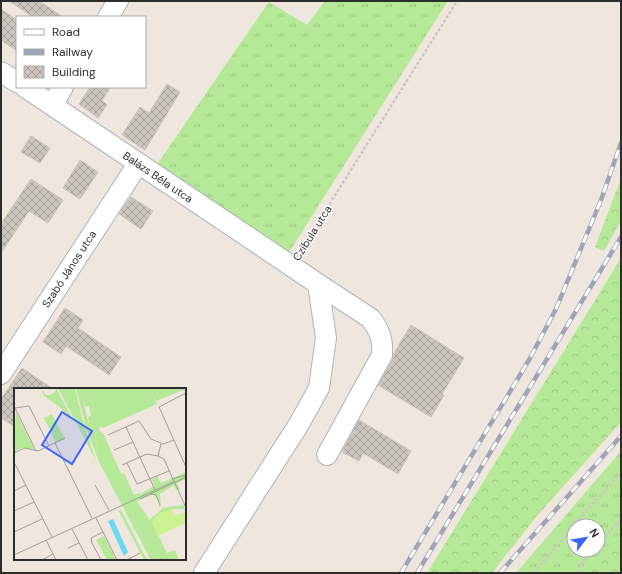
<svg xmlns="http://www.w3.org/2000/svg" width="622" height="574" viewBox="0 0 622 574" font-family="'DM Sans',sans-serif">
<defs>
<pattern id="grass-tufts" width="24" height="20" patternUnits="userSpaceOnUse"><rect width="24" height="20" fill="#b6e997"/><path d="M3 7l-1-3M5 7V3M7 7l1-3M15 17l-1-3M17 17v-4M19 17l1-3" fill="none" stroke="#9dc882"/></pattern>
<pattern id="forest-crowns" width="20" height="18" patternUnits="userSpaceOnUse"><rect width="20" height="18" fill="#b6e997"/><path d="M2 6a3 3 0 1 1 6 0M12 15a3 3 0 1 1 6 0" fill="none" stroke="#9dc882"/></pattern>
<pattern id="building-cross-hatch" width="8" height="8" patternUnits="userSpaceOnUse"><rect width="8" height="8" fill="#cbc5bd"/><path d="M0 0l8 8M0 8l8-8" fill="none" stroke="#a5a09a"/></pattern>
</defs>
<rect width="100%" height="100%" fill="#efe7de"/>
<!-- grass -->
<g fill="url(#grass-tufts)" fill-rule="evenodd">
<polygon points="325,1 448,1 281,265 147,179 269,2 307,25"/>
<path d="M 621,451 L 621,534 L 577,573 L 516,573 ZM 574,526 L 598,526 L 598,550 L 574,550 Z"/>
</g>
<!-- forest -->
<g fill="url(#forest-crowns)">
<polygon points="621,178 621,221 604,251 595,247"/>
<polygon points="621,258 621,422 536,517 492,573 427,573"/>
<polygon points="621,534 621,573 577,573"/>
</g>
<!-- building -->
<g fill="url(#building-cross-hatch)" stroke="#cbc3b7">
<polygon points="9,1 39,1 63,17 33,17"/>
<polygon points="1,9 17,20 17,51 1,40"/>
<polygon points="167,84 180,92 145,150 122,135 140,107 149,113"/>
<polygon points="90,87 111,87 102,100 107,105 98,118 79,104"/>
<polygon points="31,136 50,148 40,163 21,152"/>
<polygon points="80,160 98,172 80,199 63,188"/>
<polygon points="31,179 63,200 48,223 29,211 1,253 1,224"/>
<polygon points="131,197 153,211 141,229 119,214"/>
<polygon points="65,308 83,320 78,328 121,357 109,375 66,346 61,354 43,342"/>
<polygon points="411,325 464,358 442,394 444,395 431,417 378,385 392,361 394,353"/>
<polygon points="22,368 53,389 15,389 15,427 1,418 1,399"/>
<polygon points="359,420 411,451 398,474 363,453 359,461 342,452"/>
</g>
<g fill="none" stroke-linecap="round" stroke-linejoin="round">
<defs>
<g id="minor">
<polyline points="108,17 118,1"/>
<polyline points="1,72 17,82"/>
<polyline points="25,87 318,284 326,338 319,388 299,424 204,573"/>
<polyline points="53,104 63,87"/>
<path d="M 318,284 L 370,318 C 380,330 383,340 382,355 L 327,455"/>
<polyline points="1,374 138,164"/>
</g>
</defs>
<!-- minor casing -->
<use href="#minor" stroke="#aeb2bd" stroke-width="22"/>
<!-- path -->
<g stroke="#c8c8c8" stroke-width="2.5" stroke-dasharray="3 2" stroke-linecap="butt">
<polyline points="300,251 457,1"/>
<polyline points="598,544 621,519"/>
<polyline points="534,573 585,512 621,473"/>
<polyline points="578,573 579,568 593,550"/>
</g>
<!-- minor -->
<use href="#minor" stroke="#fff" stroke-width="20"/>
<defs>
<g id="rail">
<polyline points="401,573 529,360 556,309 601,200 621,143"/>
<polyline points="417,573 621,237"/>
<polyline points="500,573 621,436"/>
</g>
</defs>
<!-- rail casing -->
<use href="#rail" stroke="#a0a4b8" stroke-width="4.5"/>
<!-- rail -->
<use href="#rail" stroke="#fff" stroke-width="3" stroke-dasharray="9" stroke-linecap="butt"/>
</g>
<g text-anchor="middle" stroke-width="3" stroke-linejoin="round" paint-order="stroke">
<!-- street labels -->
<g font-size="11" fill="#2d2d2d" stroke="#fff">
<text transform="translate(158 177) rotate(34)" y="4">Balázs Béla utca</text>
<text transform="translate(312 233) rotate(-58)" y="4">Czibula utca</text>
<text transform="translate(69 269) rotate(-57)" y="4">Szabó János utca</text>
</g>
</g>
<!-- overview -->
<g transform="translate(14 388)">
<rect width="172" height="172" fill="#efe7de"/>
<path d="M 62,0 L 66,0 L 77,45 L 81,45 L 83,63 L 110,108 L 106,111 L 126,106 L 140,98 L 138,92 L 143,88 L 147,95 L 172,84 L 172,91 L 163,95 L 166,102 L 162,102 L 160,97 L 146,106 L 147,118 L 144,120 L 146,116 L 140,106 L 123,113 L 135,131 L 133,134 L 125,136 L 115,121 L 116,116 L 110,119 L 141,172 L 137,172 L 85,74 L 71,36 ZM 136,0 L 172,0 L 172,1 L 142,13 ZM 2,24 L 20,61 L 8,60 L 0,64 ZM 38,26 L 51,51 L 42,55 L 36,43 L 38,39 L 35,40 L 30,30 Z" fill="#b6e997"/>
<path d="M 40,0 L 42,0 L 60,34 L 47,20 L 30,8 L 27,1 L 32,7 L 36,7 L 42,3 ZM 44,0 L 61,0 L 68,30 L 83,75 ZM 66,0 L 136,0 L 143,16 L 89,40 L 86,38 L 85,42 L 90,47 L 107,86 L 110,85 L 120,107 L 126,105 L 122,109 L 111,114 L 106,111 L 110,108 L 103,103 L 83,63 L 81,45 L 77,46 L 74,29 L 77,28 L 75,18 L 71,19 ZM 116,116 L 118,119 L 115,121 L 125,135 L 133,134 L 149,120 L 169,117 L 171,121 L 158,121 L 138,134 L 153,165 L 161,162 L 165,172 L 141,172 L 110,119 ZM 104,122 L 107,122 L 133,172 L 130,172 ZM 90,148 L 102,172 L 93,172 L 82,152 Z" fill="#b6e997"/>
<path d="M 158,121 L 161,128 L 172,123 L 172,135 L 144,148 L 138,134 L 145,125 Z" fill="#ccf193"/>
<path d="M 99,131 L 114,164 L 110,168 L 94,133 Z" fill="#6bd7f7"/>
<path fill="none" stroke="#a19d97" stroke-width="1" d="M 172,5 L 145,19 L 172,79M 112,39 L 141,102M 94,47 L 125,33 L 137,51 L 149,56 L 160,52M 41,55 L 78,130M 100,62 L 119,54M 22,63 L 1,20 L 15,18 L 35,58M 0,65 L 11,60 L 24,63 L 51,50M 144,68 L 147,56M 0,74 L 38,149M 113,75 L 123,96 L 155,83M 108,77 L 133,66 L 144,68 L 150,71 L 159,91M 158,91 L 172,87M 160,93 L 172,120M 81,97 L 95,122M 0,103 L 12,97M 136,106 L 142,107 L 146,117M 126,111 L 172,89M 0,123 L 20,114M 82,130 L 103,172M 58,141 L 74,172M 0,144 L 28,131M 32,152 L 42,172M 78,155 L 87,172M 78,155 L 77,150 L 89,144M 54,160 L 65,155M 0,167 L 159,94 L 160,91M 28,172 L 39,166M 113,172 L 126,165"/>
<path fill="#3b67ff" fill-opacity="0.15" stroke="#3b67ff" stroke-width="2" d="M 48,24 L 78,43 L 58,76 L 28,57 Z"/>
<rect width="172" height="172" fill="none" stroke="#2d2d2d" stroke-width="2"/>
</g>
<!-- border -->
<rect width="622" height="574" fill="none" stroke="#2d2d2d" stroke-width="4"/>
<!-- legend -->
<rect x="16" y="16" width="130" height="72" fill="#ffffff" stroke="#ababab"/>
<rect x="24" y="29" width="20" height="6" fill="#ffffff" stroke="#ababab"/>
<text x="52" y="36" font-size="12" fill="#2d2d2d">Road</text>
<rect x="24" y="49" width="20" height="6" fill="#a0a4b8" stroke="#ababab"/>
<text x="52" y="56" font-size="12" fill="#2d2d2d">Railway</text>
<rect x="24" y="66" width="20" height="12" fill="url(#building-cross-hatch)" stroke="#ababab"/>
<text x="52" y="76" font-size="12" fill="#2d2d2d">Building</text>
<!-- north arrow -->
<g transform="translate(586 538) rotate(59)"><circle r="19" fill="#ffffff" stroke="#ababab"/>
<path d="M0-3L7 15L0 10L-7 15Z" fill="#3b67ff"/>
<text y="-6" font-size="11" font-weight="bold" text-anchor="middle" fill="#2d2d2d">N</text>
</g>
</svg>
